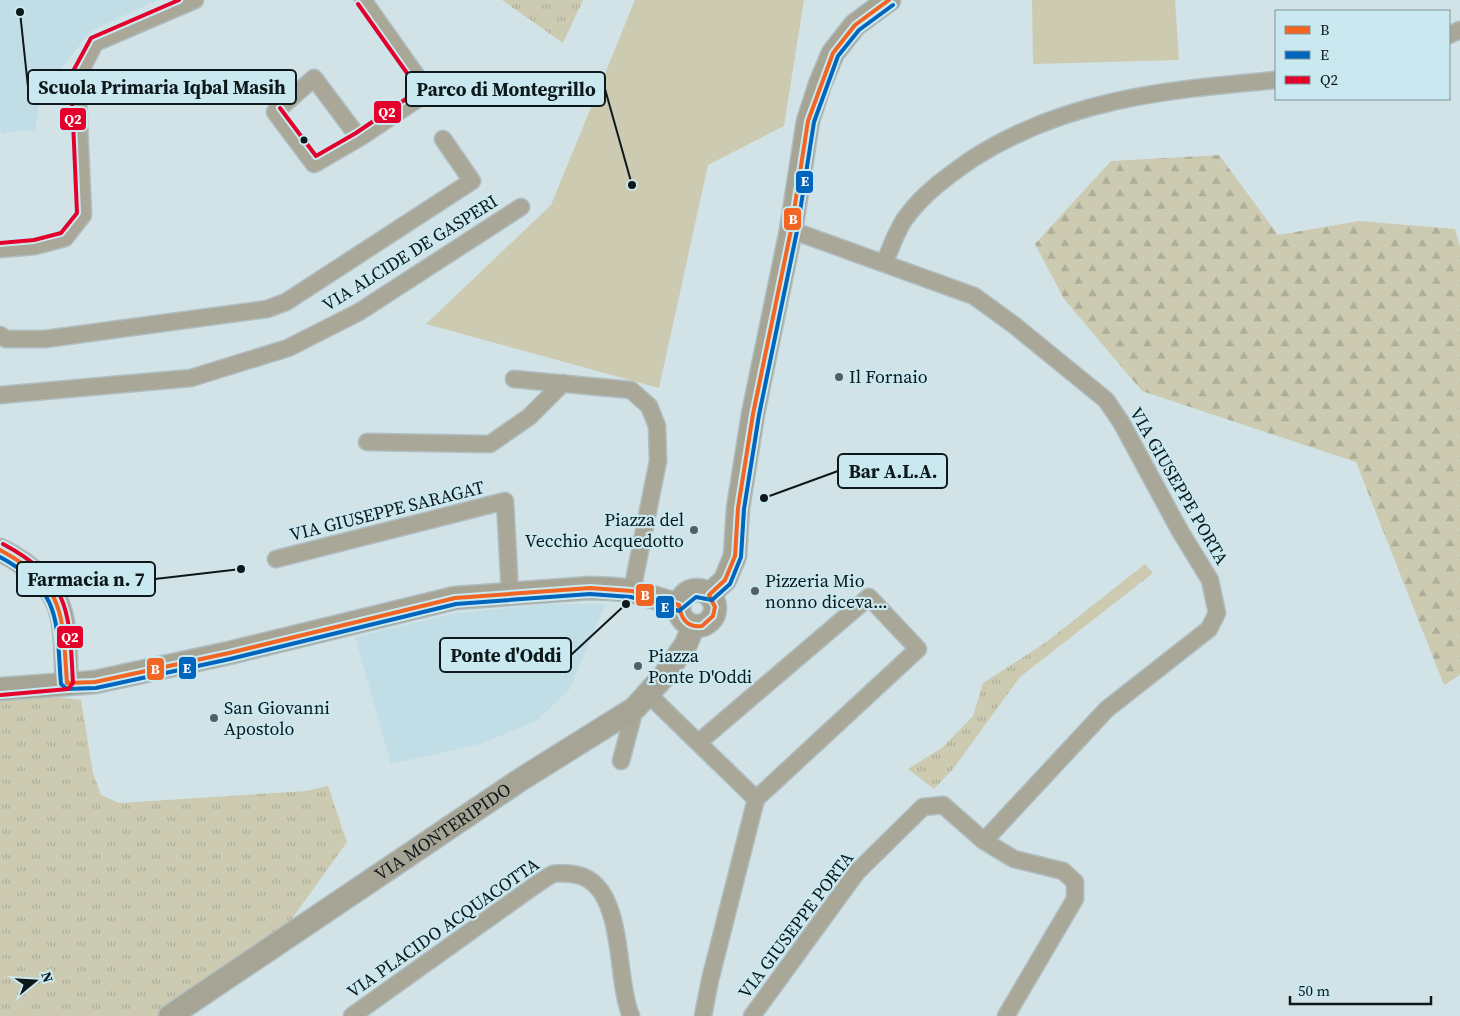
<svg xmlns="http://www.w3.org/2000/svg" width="1460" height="1016" viewBox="0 0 1460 1016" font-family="'Source Serif 4',serif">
<defs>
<pattern id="grass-tufts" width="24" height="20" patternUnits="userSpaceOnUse" patternTransform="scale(1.25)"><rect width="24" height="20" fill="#cccab1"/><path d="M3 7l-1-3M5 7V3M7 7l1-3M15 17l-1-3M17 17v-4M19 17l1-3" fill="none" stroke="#aead98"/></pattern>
<pattern id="forest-firs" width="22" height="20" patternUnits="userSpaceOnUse" patternTransform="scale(1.25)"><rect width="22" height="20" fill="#cccab1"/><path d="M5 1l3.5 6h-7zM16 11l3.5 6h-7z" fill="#aead98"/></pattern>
</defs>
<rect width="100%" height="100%" fill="#d2e3e7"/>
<!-- built -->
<g fill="#c1dee6">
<polygon points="0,0 158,0 91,31 55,76 42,81 35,131 14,131 2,134 0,130"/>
<polygon points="549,604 605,604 570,689 536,721 480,744 391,764 355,637 456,613"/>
</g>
<!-- grass -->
<g fill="url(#grass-tufts)">
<polygon points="502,0 583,0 563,43"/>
<polygon points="1145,564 1153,573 1020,677 953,769 934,789 908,769 943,747 973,716 983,683 1045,643"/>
<polygon points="0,689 81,700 93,773 101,795 119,803 306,791 328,786 347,842 271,948 164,1016 0,1016"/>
</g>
<!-- forest -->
<polygon fill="url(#forest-firs)" points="1219,155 1278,235 1359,221 1455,229 1460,246 1460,675 1444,685 1356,462 1142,391 1064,299 1035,244 1111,161"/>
<!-- green -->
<g fill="#cccab1">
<polygon points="635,0 804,0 784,126 708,165 659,388 426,324 551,205"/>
<polygon points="1032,0 1175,0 1179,60 1033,64"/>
</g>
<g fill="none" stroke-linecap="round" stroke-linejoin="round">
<defs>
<g id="street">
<polyline points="1449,35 1460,30"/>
<polyline points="359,138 314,78 275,112 314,164 359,138 428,92 363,0"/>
<polyline points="0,249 35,246 65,238 83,215 77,78 95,43 195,0"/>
<path d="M 884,263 C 891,249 897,228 907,216 C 924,193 949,175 972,159 C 1067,98 1168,90 1276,80"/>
<polyline points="0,335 6,339 45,339 267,309 286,302 472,181 443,139"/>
<polyline points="514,379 631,390 649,406 657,426 658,461 632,591"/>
<polyline points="0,395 191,378 288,348 359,312 521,207"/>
<polyline points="367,442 490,444 529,417 563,383"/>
<polyline points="276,559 505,501 510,594"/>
<polyline points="648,694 756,799 710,980 703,1016"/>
<polyline points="699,742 869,597 918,649 756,799"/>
<polyline points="621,761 635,708"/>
<polyline points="984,841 1014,859 1063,871 1075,882 1075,899 1006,1016"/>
<path d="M 352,1016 L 534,886 C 540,882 547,877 553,874 C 559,872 566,874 572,874 C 627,879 614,978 631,1016"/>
<polyline points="752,1016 857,872 923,807 943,805 984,841 1107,709 1209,629 1217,613 1210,580 1180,531 1121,422 1106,400 1014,325 974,296 791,230"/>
</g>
<g id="secondary">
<path d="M 0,550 C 26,563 53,583 61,613 C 67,635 65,661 67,683"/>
<circle cx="697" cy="608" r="18"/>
<polyline points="709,595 725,580 735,556 738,508 753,414 791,230 808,121 820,84 833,53 855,25 889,0"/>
<polyline points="0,689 95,682 229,653 455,598 590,588 614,589 632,591 679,605"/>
<path id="s1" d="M 170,1016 L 520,780 L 635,708 L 664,676 L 686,644 L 693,627"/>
</g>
</defs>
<!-- street casing -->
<use href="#street" stroke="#b0bec1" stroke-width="19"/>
<!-- secondary casing -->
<use href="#secondary" stroke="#b0bec1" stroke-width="25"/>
<!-- street -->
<use href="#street" stroke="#a9a798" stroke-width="16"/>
<!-- secondary -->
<use href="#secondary" stroke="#a5a495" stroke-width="22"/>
<defs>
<path id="bus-1" d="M 0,550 C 67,586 62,615 67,683 L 95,682 L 229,653 L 455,598 L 590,588 L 632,591 L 679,605 C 681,619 687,628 702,626 L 713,616 L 715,607 L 709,595 L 725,580 L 735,556 L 738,508 L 753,414 L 791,230 L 808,121 L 833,53 L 855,25 L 889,0"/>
<path id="bus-2" d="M 0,557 C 63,591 56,622 61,684 L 67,689 L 96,688 L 230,659 L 456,604 L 590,594 L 631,597 L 679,611 L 696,597 L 712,600 L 730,584 L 741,557 L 744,509 L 759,415 L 797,231 L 814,122 L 838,56 L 859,30 L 893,5"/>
<g id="bus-3">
<polyline points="280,108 316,156 356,133 419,90 358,4"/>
<polyline points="0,243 34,240 61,233 77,213 71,75 91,38 179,0"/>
<path d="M 1,695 L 68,689 L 73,683 C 69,613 72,581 3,544"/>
</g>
</defs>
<!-- bus-1 casing -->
<use href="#bus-1" stroke="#c9e8f0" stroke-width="8"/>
<!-- bus-2 casing -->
<use href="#bus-2" stroke="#c9e8f0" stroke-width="8"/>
<!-- bus-3 casing -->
<use href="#bus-3" stroke="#c9e8f0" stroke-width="8"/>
<!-- bus-1 -->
<use href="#bus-1" stroke="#f26522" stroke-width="4"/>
<!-- bus-2 -->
<use href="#bus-2" stroke="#0065bd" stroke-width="4"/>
<!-- bus-3 -->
<use href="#bus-3" stroke="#e4002b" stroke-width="4"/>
</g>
<!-- markers -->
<circle fill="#0d181b" stroke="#c9e8f0" stroke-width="2" cx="304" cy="140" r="4.5"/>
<g fill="#525f62" stroke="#c9e8f0" stroke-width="2">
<circle cx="839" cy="377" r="5"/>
<circle cx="694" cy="530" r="5"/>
<circle cx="755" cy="591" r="5"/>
<circle cx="638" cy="666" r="5"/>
<circle cx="214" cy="718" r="5"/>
</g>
<g text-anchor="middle" stroke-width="4.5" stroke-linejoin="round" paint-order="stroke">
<!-- street labels -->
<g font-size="18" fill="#0d181b" stroke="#c9e8f0">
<text transform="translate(410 253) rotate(-32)" y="6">VIA ALCIDE DE GASPERI</text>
<text transform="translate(1179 486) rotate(60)" y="6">VIA GIUSEPPE PORTA</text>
<text transform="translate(387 511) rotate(-14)" y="6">VIA GIUSEPPE SARAGAT</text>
<text dy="6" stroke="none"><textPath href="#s1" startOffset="329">VIA MONTERIPIDO</textPath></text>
<text transform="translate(796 925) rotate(-53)" y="6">VIA GIUSEPPE PORTA</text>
<text transform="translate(443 928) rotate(-35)" y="6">VIA PLACIDO ACQUACOTTA</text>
</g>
<!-- poi labels -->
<g font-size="18" fill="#0d181b" stroke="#c9e8f0" text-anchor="start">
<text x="849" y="383">Il Fornaio</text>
<text x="684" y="526" text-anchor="end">Piazza del<tspan x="684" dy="21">Vecchio Acquedotto</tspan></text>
<text x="765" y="587">Pizzeria Mio<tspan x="765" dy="21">nonno diceva...</tspan></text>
<text x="648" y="662">Piazza<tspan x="648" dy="21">Ponte D'Oddi</tspan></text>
<text x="224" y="714">San Giovanni<tspan x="224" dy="21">Apostolo</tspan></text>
</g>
</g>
<!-- callouts -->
<path fill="none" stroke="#0d181b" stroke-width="2" d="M20 12L28 87M632 185L605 89M764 498L838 471M241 569L155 579M626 604L571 655"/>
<g fill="#0d181b" stroke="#c9e8f0" stroke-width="2">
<circle cx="20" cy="12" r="5"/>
<circle cx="632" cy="185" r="5"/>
<circle cx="764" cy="498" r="5"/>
<circle cx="241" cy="569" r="5"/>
<circle cx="626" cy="604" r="5"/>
</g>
<g fill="#c9e8f0" stroke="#0d181b" stroke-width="2">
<rect x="28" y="70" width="268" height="34" rx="5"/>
<rect x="406" y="72" width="199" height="34" rx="5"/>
<rect x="838" y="454" width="109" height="34" rx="5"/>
<rect x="17" y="562" width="138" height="34" rx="5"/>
<rect x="440" y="638" width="131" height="34" rx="5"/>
</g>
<g font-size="19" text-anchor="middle" font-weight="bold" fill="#0d181b">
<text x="162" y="94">Scuola Primaria Iqbal Masih</text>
<text x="506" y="96">Parco di Montegrillo</text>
<text x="893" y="478">Bar A.L.A.</text>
<text x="86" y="586">Farmacia n. 7</text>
<text x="506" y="662">Ponte d'Oddi</text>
</g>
<g stroke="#c9e8f0" stroke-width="2">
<rect x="373" y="100" width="29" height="24" rx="5" fill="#e4002b"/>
<rect x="59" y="107" width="28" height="24" rx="5" fill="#e4002b"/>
<rect x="795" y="170" width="19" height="24" rx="5" fill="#0065bd"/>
<rect x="783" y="207" width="19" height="24" rx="5" fill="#f26522"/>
<rect x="635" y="583" width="20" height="24" rx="5" fill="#f26522"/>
<rect x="655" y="595" width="20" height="24" rx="5" fill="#0065bd"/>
<rect x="56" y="625" width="28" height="24" rx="5" fill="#e4002b"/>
<rect x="178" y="656" width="19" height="24" rx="5" fill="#0065bd"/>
<rect x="146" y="657" width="19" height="24" rx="5" fill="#f26522"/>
</g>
<g font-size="14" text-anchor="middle" font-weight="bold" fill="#fff">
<text x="387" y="117">Q2</text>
<text x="73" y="124">Q2</text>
<text x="805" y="186">E</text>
<text x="793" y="224">B</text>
<text x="645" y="600">B</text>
<text x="665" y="612">E</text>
<text x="70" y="642">Q2</text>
<text x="187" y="673">E</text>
<text x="155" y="674">B</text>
</g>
<!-- legend -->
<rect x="1275" y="10" width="175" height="90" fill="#c9e8f0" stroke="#7e959b"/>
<rect x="1285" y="26" width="25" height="8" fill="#f26522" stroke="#7e959b"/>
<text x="1320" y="35" font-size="15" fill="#0d181b">B</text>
<rect x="1285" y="51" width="25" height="8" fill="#0065bd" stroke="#7e959b"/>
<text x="1320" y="60" font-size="15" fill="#0d181b">E</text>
<rect x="1285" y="76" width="25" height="8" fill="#e4002b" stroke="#7e959b"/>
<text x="1320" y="85" font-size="15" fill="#0d181b">Q2</text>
<!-- north arrow -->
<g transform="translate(35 981) rotate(72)" stroke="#c9e8f0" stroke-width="4" paint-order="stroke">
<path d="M0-4L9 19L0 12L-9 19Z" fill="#0d181b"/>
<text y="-8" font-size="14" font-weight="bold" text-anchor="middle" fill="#0d181b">N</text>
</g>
<!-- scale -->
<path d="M1290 996v8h141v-8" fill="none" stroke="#0d181b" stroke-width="2.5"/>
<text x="1298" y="996" font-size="15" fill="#0d181b" stroke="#c9e8f0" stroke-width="4" paint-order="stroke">50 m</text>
</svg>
